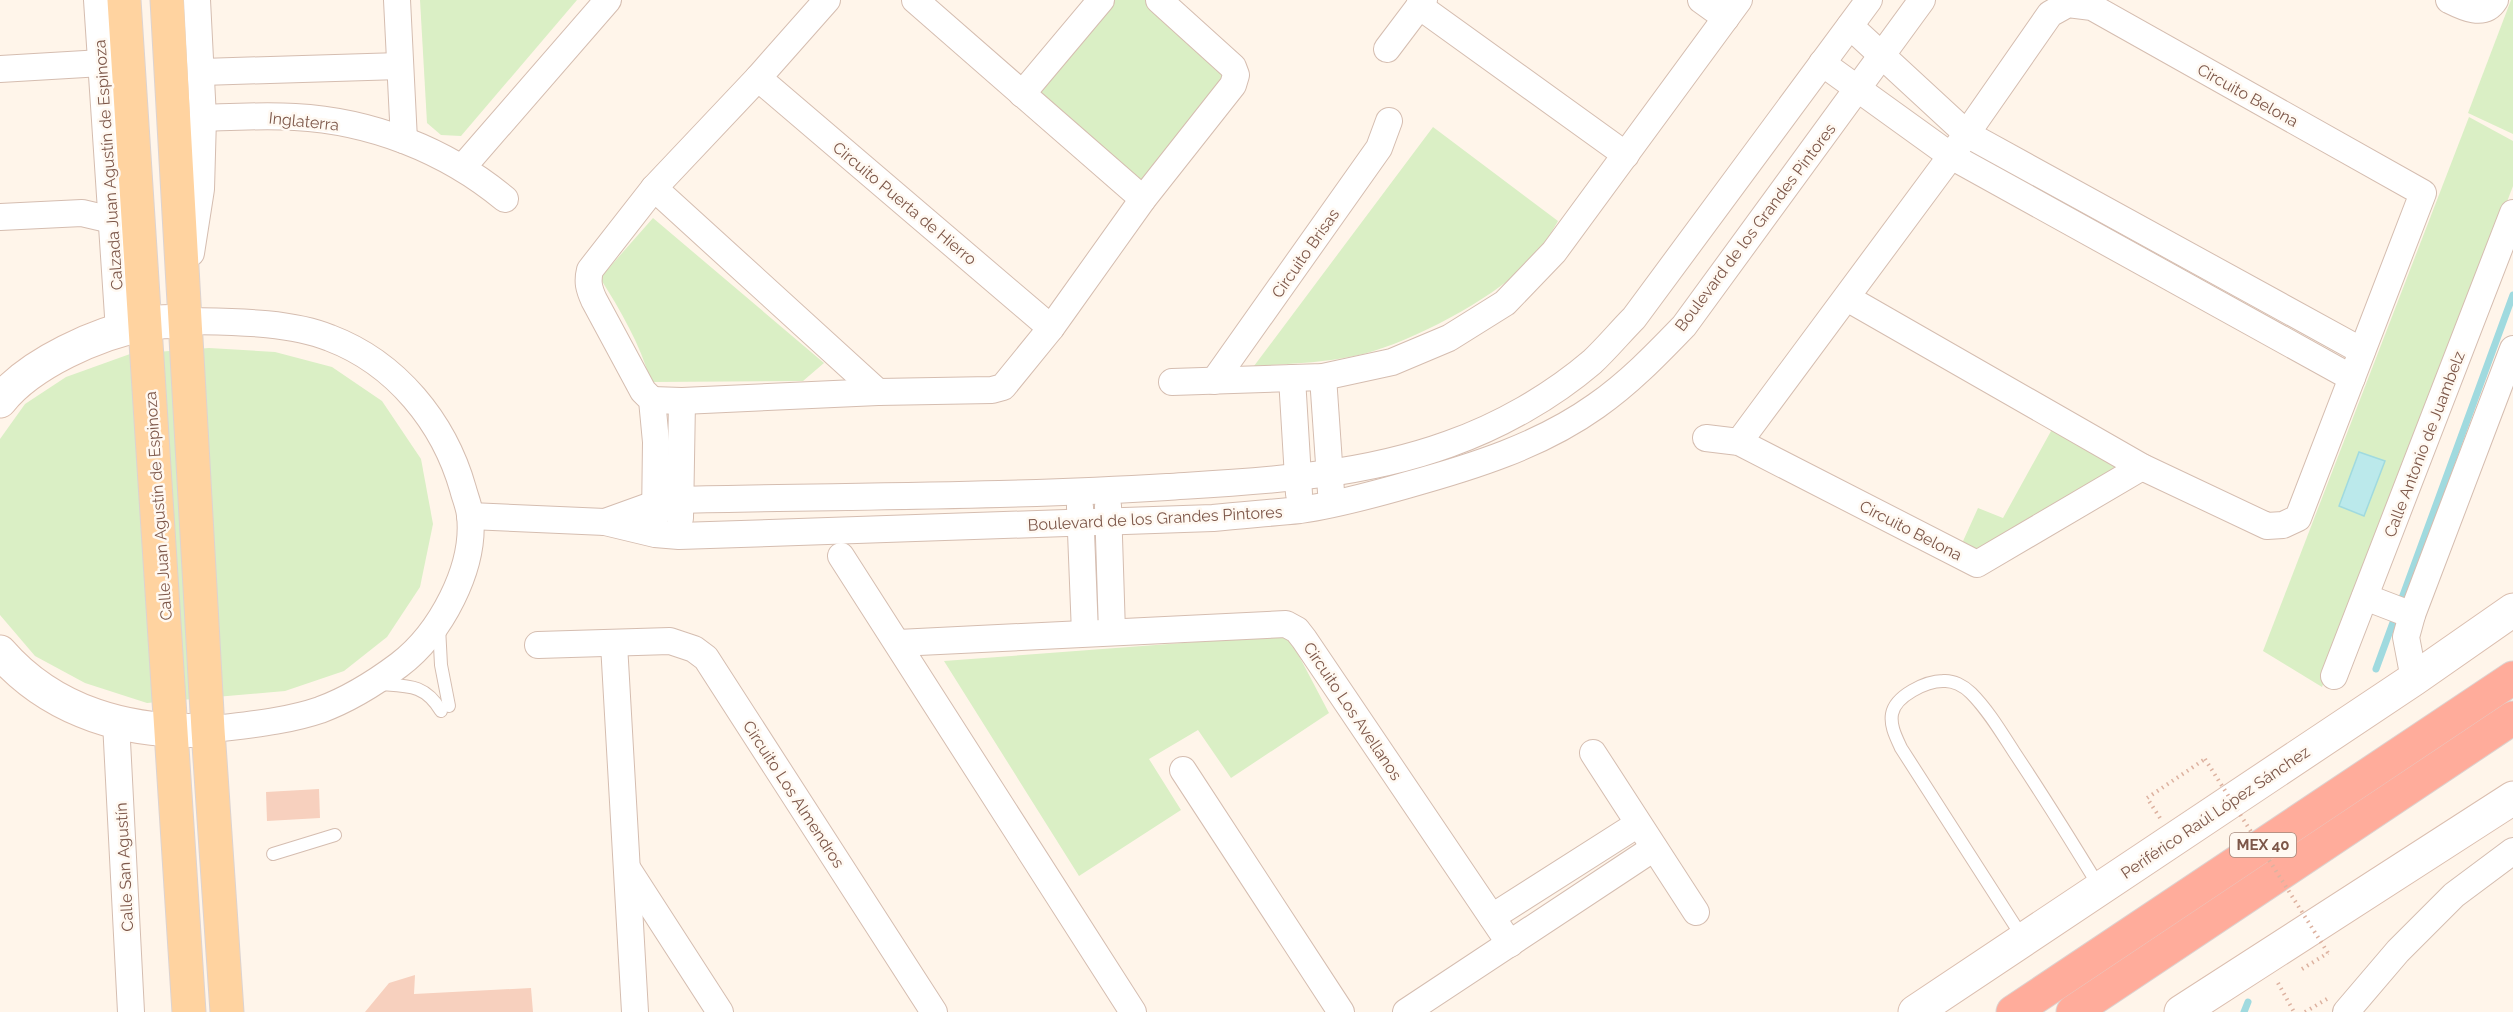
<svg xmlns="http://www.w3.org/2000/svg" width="2513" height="1012" viewBox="0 0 2513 1012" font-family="Raleway,sans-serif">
<rect width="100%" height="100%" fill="#fff5ea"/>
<!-- green -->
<g fill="#daefc5">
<polygon points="420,0 577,0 461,136 441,135 427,123"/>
<polygon points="1107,0 1153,0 1233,76 1142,191 1031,94"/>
<polygon points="2511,0 2513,0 2513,134 2468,113"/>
<polygon points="2469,117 2513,141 2513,186 2322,687 2263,651"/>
<path d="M 1433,127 L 1558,221 C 1547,241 1533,259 1516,274 C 1479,306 1401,347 1354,356 C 1321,363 1287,364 1254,366 Z"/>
<path d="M 653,218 L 824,363 L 803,381 L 651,382 C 640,344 621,311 600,278 Z"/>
<polygon points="209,348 275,352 332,367 382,401 421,459 433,524 420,587 387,637 344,671 285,691 147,703 85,683 35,656 0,615 0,439 25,404 66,377 130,354"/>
<polygon points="2056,422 2134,467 1977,560 1959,550 1978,508 2003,518"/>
<polygon points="1288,635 1329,713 1231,778 1198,730 1149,759 1181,810 1079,876 944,661"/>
</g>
<!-- water -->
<polygon fill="#bbe9eb" stroke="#a0dadf" stroke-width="1.5" points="2359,452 2385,461 2364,516 2339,506"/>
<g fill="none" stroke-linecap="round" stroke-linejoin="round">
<!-- stream -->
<g stroke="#a0dadf" stroke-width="7">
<polyline points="2376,669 2513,295"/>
<polyline points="2244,1012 2248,1002"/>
</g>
</g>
<!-- building -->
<g fill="#f7d0be">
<polygon points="319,789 320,818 267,821 266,792"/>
<polygon points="415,975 414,994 531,988 533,1012 365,1012 389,983"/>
</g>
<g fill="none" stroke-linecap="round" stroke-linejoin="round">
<defs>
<g id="lane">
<polyline points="439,627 441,665 449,706"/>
<path d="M 379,684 C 408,686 425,684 441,711"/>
<polyline points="273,854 335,835"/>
<path d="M 2023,938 L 1901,748 C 1896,737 1890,726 1892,714 C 1895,696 1926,681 1943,681 C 1953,680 1964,686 1971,693 C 1988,710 2001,732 2014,752 C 2044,797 2072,842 2100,888"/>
</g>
<g id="street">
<polyline points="97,0 119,331"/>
<polyline points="397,0 404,140"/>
<polyline points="915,0 1143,199"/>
<polyline points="1701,0 1726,18"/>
<path d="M 2449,0 C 2463,7 2484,18 2495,0"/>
<polyline points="1419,6 1626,155"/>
<polyline points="1850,26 1967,134 2362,351"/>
<polyline points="1387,49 1424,0"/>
<polyline points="1822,63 1951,156 2352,378"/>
<polyline points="0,69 102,63"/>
<polyline points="202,72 400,66"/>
<polyline points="758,78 1051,328"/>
<polyline points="1022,94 1101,0"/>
<path d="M 203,118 C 233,117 264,115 295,117 C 371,121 446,150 505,199"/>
<polyline points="462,168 608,0"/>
<polyline points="654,188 878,392"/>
<polyline points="0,217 82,213 112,220"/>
<polyline points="191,253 201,189 203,118 197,0"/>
<path d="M 186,321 C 231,322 288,321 330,338 C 396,363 444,422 463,489 C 465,497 469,506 470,515 C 476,568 440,634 399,665 C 375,683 347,700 320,710 C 285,722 245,725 208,730"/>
<polyline points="1323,377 1331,492"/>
<polyline points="1292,378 1299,494"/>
<polyline points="1214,381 1379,148 1389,121"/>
<polyline points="1172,382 1323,377 1392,362 1449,338 1505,303 1554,252 1739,0"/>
<polyline points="652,400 682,401 878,392 992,390 1003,387 1051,328 1143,199 1233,85 1236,75 1233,67 1159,0"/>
<polyline points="1706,438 1739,442 1977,564 2142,467"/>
<polyline points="1739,442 1951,156 2050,14 2068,4 2092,7 2423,193 2298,518 2283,525 2267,526 2142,467 1847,298"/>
<polyline points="1108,506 1112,632"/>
<polyline points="1080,507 1085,633"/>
<path d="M 470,516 L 605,522 L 655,534 L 679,536 L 1213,518 C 1242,515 1271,513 1300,510 C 1336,505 1372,495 1407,485 C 1472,467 1540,446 1596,406 C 1629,383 1656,355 1684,326 L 1922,0"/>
<polyline points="680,518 682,401"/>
<path d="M 655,519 L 656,442 L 652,400 L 643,391 L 594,300 C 589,289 587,282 590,270 L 654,188 L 758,78 L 827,0"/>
<path d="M 605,522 L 655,504 L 680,500 C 842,496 1005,497 1167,487 C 1263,481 1358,477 1449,444 C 1500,426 1551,397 1592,362 C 1607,348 1620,332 1634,318 L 1869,0"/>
<polyline points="841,556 1133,1012"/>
<polyline points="2365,597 2412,615"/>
<polyline points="898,643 1286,624 1297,630 1304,639 1510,944"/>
<polyline points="614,644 635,1012"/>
<polyline points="538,645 670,641 694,649 706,658 934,1012"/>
<polyline points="2334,676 2513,213"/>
<polyline points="2414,679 2406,637 2412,615 2513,349"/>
<polyline points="116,722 131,1012"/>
<polyline points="1593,753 1696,912"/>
<polyline points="1183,770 1341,1012"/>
<polyline points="629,871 720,1012"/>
<polyline points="1492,917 1638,824"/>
<polyline points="1406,1012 1654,848"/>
<polyline points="2346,1012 2398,951 2454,895 2513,851"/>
</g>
<g id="secondary">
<path d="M 0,401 C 30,363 98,333 145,324 C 158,321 173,322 186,321"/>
<path d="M 0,652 C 53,713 130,734 208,730"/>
<polyline points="1915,1012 2414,679 2513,610"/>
<polyline points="2181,1012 2513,798"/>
</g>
<g id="primary">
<polyline points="124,0 189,1012"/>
<polyline points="167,0 208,730 227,1012"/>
</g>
<g id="highway">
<polyline points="2013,1012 2513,678"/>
<polyline points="2073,1012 2513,718"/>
</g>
</defs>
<!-- lane casing -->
<use href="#lane" stroke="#d5bdb0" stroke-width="14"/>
<!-- street casing -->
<use href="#street" stroke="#d5bdb0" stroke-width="28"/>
<!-- secondary casing -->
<use href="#secondary" stroke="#dbbeaf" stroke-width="35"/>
<!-- primary casing -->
<use href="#primary" stroke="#ddd3d0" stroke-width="35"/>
<!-- highway casing -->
<use href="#highway" stroke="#ddd3d0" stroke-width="35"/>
<!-- path -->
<g stroke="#ddb2a0" stroke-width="4" stroke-dasharray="1.5 4.5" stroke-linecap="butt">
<polyline points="2160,818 2147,798 2205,759"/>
<polyline points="2302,969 2328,953"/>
<polyline points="2278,983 2294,1012"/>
<polyline points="2305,1012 2327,999"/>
</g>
<!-- lane -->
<use href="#lane" stroke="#fff" stroke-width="12"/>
<!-- street -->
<use href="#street" stroke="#fff" stroke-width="26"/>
<!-- secondary -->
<use href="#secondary" stroke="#fff" stroke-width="33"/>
<!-- primary -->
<use href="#primary" stroke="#ffd3a0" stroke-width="33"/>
<!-- highway -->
<use href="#highway" stroke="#ffac9b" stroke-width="33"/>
<!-- path-bridge -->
<polyline stroke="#ddb2a0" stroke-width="4" stroke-dasharray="1.5 4.5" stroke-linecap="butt" points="2205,759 2328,953"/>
</g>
<g text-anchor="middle" stroke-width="5" stroke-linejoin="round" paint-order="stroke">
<!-- shield labels -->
<rect fill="#fff9f2" stroke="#a4887c" stroke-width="1.5" x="2230" y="833" width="66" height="24" rx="4.5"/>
<g font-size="15" font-weight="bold" fill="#7d5749">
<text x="2263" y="850">MEX 40</text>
</g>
<!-- street labels -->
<g font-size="16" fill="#7d5749" stroke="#fff9f2">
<text transform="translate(2248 95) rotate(29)" y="6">Circuito Belona</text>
<text transform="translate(304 121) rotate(6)" y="6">Inglaterra</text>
<text transform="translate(108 165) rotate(-94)" y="6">Calzada Juan Agustín de Espinoza</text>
<text transform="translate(905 203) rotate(40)" y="6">Circuito Puerta de Hierro</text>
<text transform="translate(1755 227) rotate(-53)" y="6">Boulevard de los Grandes Pintores</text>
<text transform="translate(1305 253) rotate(-55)" y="6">Circuito Brisas</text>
<text transform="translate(2424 444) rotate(-69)" y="6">Calle Antonio de Juambelz</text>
<text transform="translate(158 506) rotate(-94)" y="6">Calle Juan Agustín de Espinoza</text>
<text transform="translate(1155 518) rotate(-3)" y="6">Boulevard de los Grandes Pintores</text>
<text transform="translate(1911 530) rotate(27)" y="6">Circuito Belona</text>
<text transform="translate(1353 711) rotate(56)" y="6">Circuito Los Avellanos</text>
<text transform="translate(794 794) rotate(57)" y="6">Circuito Los Almendros</text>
<text transform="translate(2215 812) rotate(-34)" y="6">Periférico Raúl López Sánchez</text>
<text transform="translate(124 867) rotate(-93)" y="6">Calle San Agustín</text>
</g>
</g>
</svg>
